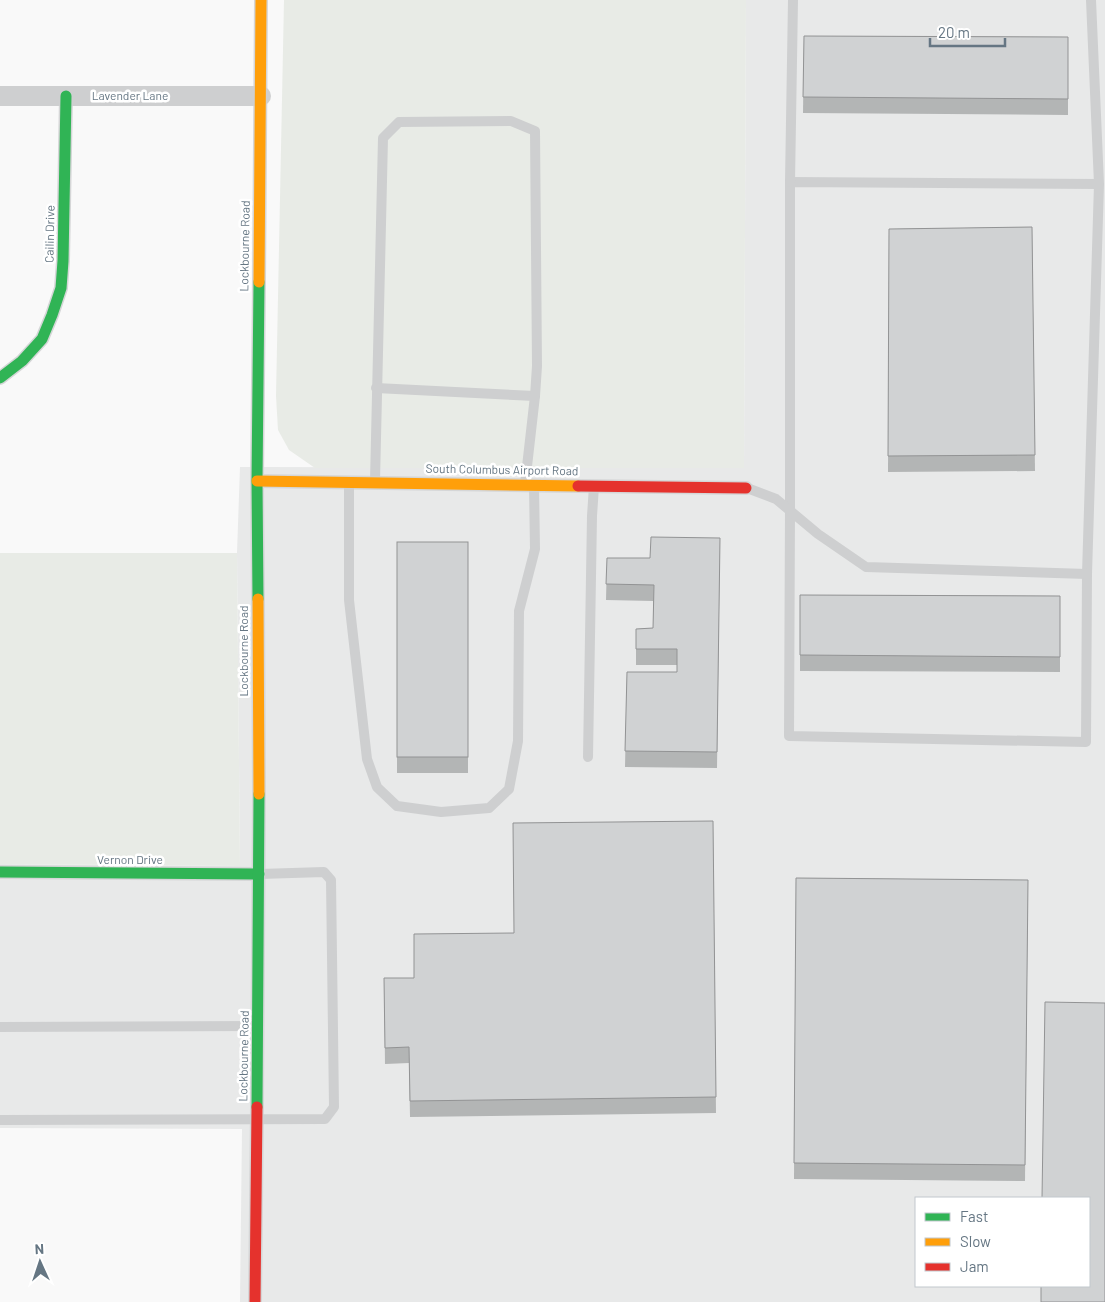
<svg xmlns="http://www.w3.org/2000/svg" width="1105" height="1302" viewBox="0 0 1105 1302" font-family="Barlow,sans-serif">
<rect width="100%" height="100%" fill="#f9f9f9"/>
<!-- built -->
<path fill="#e8e9e9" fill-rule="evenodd" d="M 746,0 L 1105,0 L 1105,1302 L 240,1302 L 242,1129 L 0,1128 L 0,864 L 240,866 L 237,553 L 240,467 L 744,468 ZM 916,1198 L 1089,1198 L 1089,1286 L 916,1286 Z"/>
<!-- green -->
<g fill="#e8ebe6">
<polygon points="284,0 746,0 744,468 315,468 289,450 278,430 276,396"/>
<polygon points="0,553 237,553 240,866 0,864"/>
</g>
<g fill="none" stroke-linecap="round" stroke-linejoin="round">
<defs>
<g id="fast">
<polyline points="0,378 22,361 42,339 52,315 61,288 63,261 66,96"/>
<polyline points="258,599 257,481 259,282"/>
<polyline points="0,872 259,874"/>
<polyline points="257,1107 259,794"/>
</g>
<g id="slow">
<polyline points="259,282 261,0"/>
<polyline points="257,481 578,486"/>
<polyline points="258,599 259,794"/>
</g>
<g id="jam">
<polyline points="578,486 746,488"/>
<polyline points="255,1302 257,1107"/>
</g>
</defs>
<!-- fast casing -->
<use href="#fast" stroke="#d5d6d7" stroke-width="14"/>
<!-- slow casing -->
<use href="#slow" stroke="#d5d6d7" stroke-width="14"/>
<!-- jam casing -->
<use href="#jam" stroke="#d5d6d7" stroke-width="14"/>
<!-- lane -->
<g stroke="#cecfd0" stroke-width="10">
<polyline points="1091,0 1099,184 1087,574 1086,742 789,736 790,510 790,182 1099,184"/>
<polyline points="790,182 793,0"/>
<polyline points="376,388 535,396"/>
<polyline points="375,481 383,138 399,122 511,121 535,131 537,366 535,396 525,484"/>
<polyline points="349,483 349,600 367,759 377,787 397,806 441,812 489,808 509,789 518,741 519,611 535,549 534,486"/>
<polyline points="747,488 776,499 818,534 866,567 1087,574"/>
<polyline points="588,757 592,516 594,486"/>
<polyline points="0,1027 257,1026"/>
<polyline points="0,1120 325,1119 334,1107 331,880 324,872 260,874"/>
</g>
<!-- street -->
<polyline stroke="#cecfd0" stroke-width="20" points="0,96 261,96"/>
<!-- fast -->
<use href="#fast" stroke="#30b455" stroke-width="11"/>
<!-- slow -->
<use href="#slow" stroke="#ff9f0a" stroke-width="11"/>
<!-- jam -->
<use href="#jam" stroke="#e5322d" stroke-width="11"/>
</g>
<!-- wall -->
<g fill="#b3b5b5">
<polygon points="804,36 1068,37 1068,115 803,113"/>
<polygon points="1032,227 1035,471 888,472 889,229"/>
<polygon points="720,538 717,768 625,767 627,672 677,672 677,665 636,665 636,629 653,628 653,601 606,600 607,558 650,558"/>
<rect x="397" y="542" width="71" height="231"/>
<polygon points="800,595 1060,596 1060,672 800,671"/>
<polygon points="713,821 716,1113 410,1117 409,1063 385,1064 384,978 414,978 514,933"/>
<polygon points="796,878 1028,880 1025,1181 794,1179"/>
</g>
<!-- building -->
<g fill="#d0d2d3" stroke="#929394">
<polygon points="804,36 1068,37 1068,99 803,97"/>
<polygon points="1032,227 1035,455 888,456 889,229"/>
<polygon points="651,537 720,538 717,752 625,751 627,672 677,672 677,649 636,649 636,629 653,628 654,585 606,584 607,558 650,558"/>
<rect x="397" y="542" width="71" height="215"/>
<polygon points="800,595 1060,596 1060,657 800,655"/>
<polygon points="713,821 716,1097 410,1101 409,1047 385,1048 384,978 414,978 414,934 514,933 513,823"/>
<polygon points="796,878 1028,880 1025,1165 794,1163"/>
<polygon points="1045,1002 1105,1003 1105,1302 1041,1302 1041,1286 1089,1286 1089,1198 1042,1198"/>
</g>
<g text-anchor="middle" stroke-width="5" stroke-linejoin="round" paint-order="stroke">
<!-- street labels -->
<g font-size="12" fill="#657683" stroke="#fff">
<text x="130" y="100">Lavender Lane</text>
<text transform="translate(50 234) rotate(-89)" y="4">Cailin Drive</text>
<text transform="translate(245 246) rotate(-89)" y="4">Lockbourne Road</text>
<text transform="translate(502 470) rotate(1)" y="4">South Columbus Airport Road</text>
<text transform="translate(244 651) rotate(-90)" y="4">Lockbourne Road</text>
<text x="130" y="864">Vernon Drive</text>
<text transform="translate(244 1056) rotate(-89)" y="4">Lockbourne Road</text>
</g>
</g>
<!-- legend -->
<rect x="915" y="1197" width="175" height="90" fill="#ffffff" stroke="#c1c8cd"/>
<rect x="925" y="1213" width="25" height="8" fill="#30b455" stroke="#c1c8cd"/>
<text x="960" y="1222" font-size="15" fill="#657683">Fast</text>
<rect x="925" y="1238" width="25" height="8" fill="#ff9f0a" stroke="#c1c8cd"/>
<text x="960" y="1247" font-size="15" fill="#657683">Slow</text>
<rect x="925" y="1263" width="25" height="8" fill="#e5322d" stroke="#c1c8cd"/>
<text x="960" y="1272" font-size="15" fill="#657683">Jam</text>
<!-- north arrow -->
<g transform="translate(40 1262) rotate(357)" stroke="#ffffff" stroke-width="4" paint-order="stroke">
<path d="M0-4L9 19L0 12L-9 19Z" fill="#657683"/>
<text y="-8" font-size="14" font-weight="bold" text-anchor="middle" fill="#657683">N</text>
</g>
<!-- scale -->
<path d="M930 38v8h75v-8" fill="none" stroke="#657683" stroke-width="2.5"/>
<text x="938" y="38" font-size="15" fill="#657683" stroke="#ffffff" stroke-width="4" paint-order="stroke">20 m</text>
</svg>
